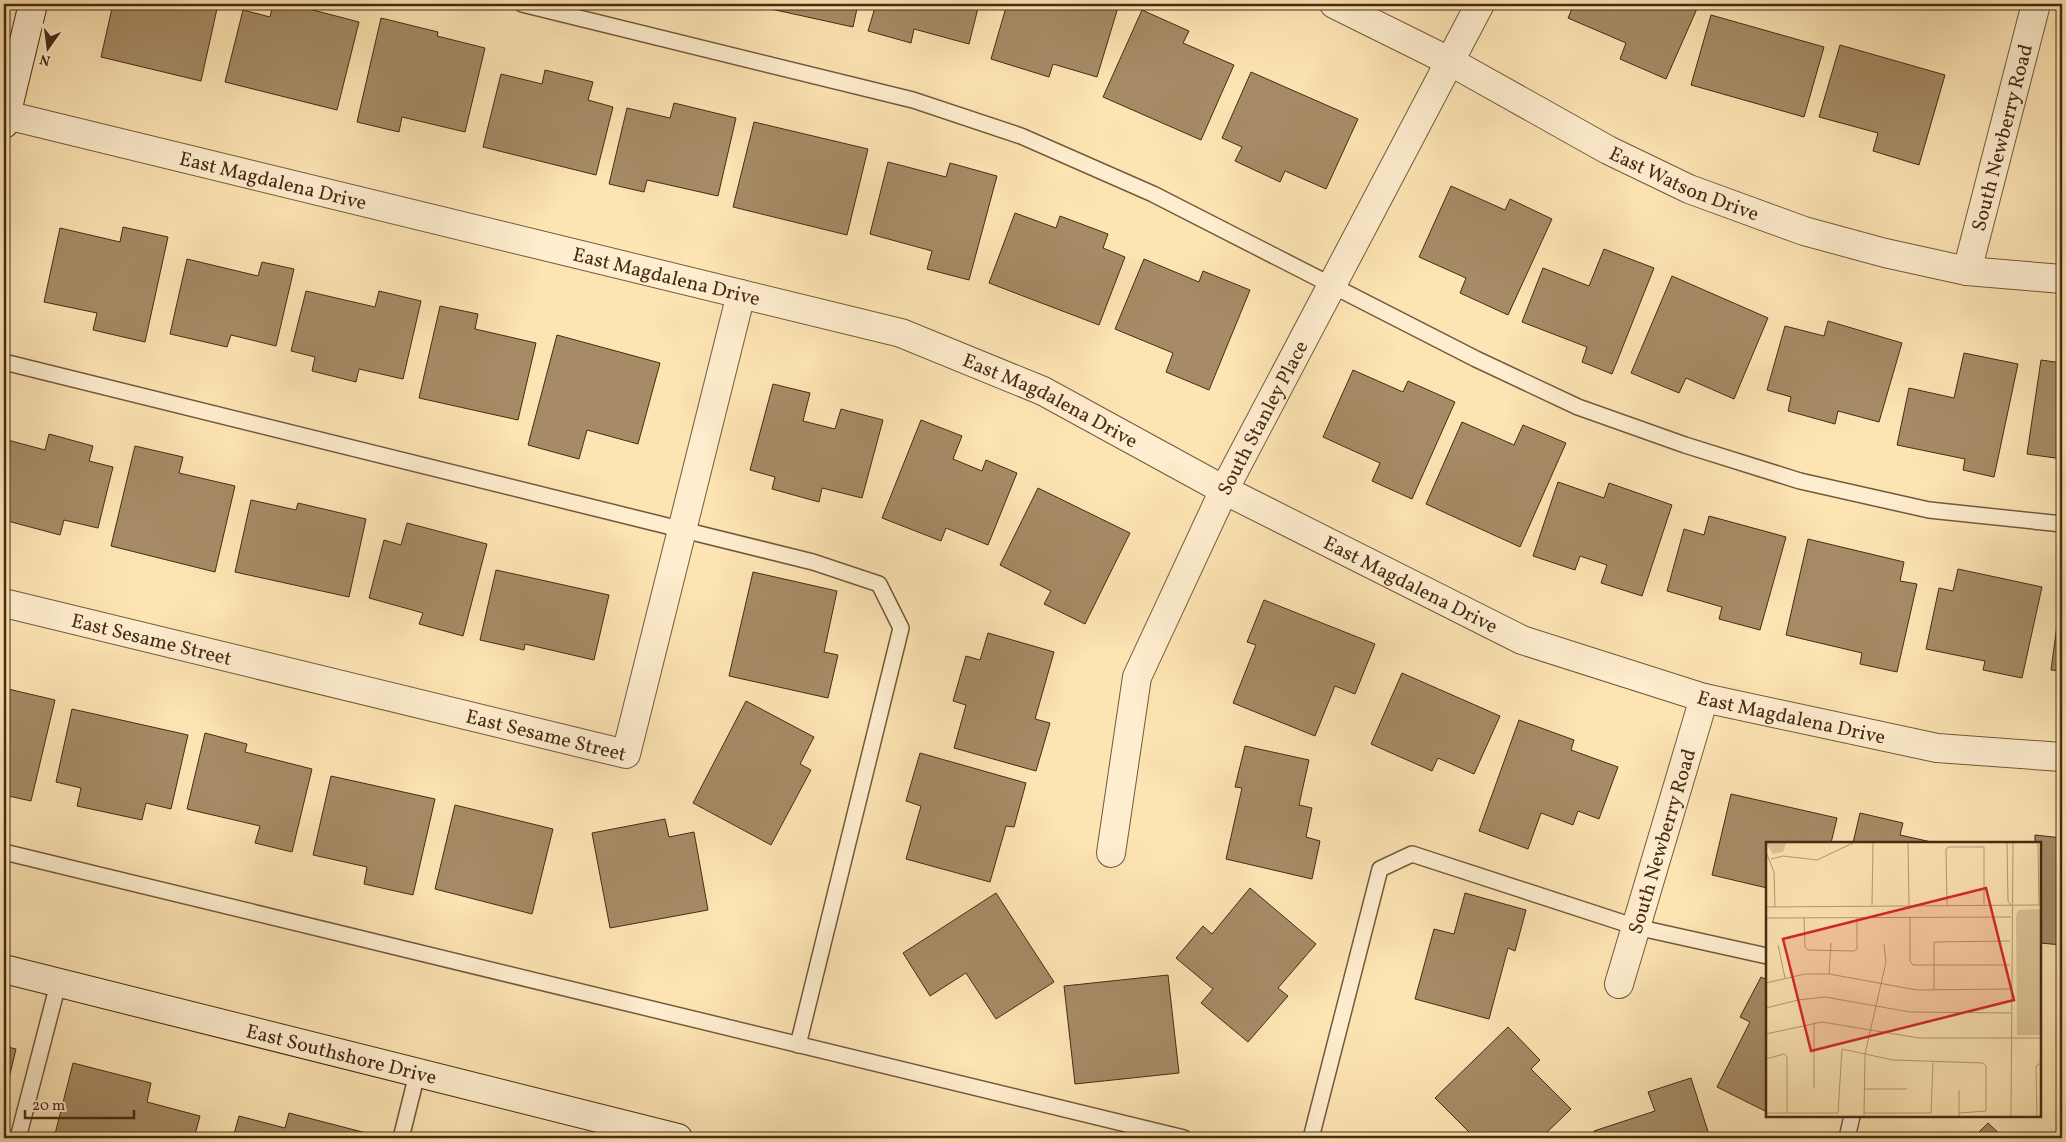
<svg xmlns="http://www.w3.org/2000/svg" width="2066" height="1142" viewBox="0 0 2066 1142" font-family="Vollkorn,serif">
<rect width="100%" height="100%" fill="#fde4b3"/>
<filter id="stains"><feTurbulence type="fractalNoise" baseFrequency=".004" numOctaves="4"/><feColorMatrix values="0 0 0 0 .2 0 0 0 0 .09 0 0 0 0 .02 0 0 0 .5 -.17"/></filter>
<radialGradient id="worn" r=".72"><stop offset=".6" stop-color="#630" stop-opacity="0"/><stop offset="1" stop-color="#630" stop-opacity=".3"/></radialGradient>
<!-- building -->
<g fill="#a68b66" stroke="#472b13">
<polygon points="113,4 218,4 201,81 101,57"/>
<polygon points="273,4 290,4 359,22 337,110 225,82 243,10 270,17"/>
<polygon points="748,4 858,4 853,27"/>
<polygon points="876,4 979,4 969,44 914,29 911,43 868,31"/>
<polygon points="1007,4 1119,4 1097,77 1053,64 1049,77 991,59"/>
<polygon points="1574,4 1699,4 1666,79 1620,59 1626,43 1568,18"/>
<polygon points="1142,10 1189,31 1183,43 1234,65 1201,140 1103,97"/>
<polygon points="1711,15 1824,47 1804,117 1691,85"/>
<polygon points="381,18 438,32 437,36 485,48 465,132 402,117 399,132 357,122"/>
<polygon points="1840,45 1945,75 1919,165 1873,151 1878,133 1819,117"/>
<polygon points="545,70 593,82 588,100 613,107 596,175 483,147 501,74 542,84"/>
<polygon points="1251,72 1358,119 1326,189 1285,171 1280,182 1235,161 1242,147 1222,138"/>
<polygon points="674,103 736,118 718,196 647,180 644,192 609,184 627,108 670,118"/>
<polygon points="754,122 868,149 847,235 733,207"/>
<polygon points="888,162 946,177 950,163 997,176 969,280 927,269 932,251 870,234"/>
<polygon points="1451,186 1505,210 1510,199 1552,219 1508,315 1460,293 1466,278 1419,257"/>
<polygon points="1015,213 1056,228 1060,216 1108,234 1103,248 1125,257 1099,325 989,283"/>
<polygon points="123,227 168,237 145,342 93,330 97,313 44,302 60,228 120,242"/>
<polygon points="1604,249 1654,268 1612,374 1582,362 1587,347 1522,322 1543,268 1589,286"/>
<polygon points="187,259 258,276 262,262 294,269 276,346 231,335 227,347 170,334"/>
<polygon points="1144,259 1199,282 1203,271 1250,290 1209,390 1166,372 1173,353 1115,329"/>
<polygon points="1672,276 1768,318 1734,399 1686,378 1679,393 1631,373"/>
<polygon points="306,291 375,307 379,291 421,301 403,379 359,369 356,382 312,371 315,357 291,351"/>
<polygon points="440,306 478,314 475,329 536,343 518,420 419,398"/>
<polygon points="1828,321 1902,343 1879,422 1838,411 1835,424 1788,411 1791,397 1767,390 1785,326 1824,336"/>
<polygon points="557,335 660,363 638,444 587,430 579,459 528,445"/>
<polygon points="1964,353 2018,364 1994,477 1963,470 1965,459 1897,445 1909,388 1954,398"/>
<polygon points="2041,360 2062,363 2062,459 2027,454"/>
<polygon points="1353,370 1403,392 1408,381 1455,402 1412,499 1372,481 1380,463 1323,437"/>
<polygon points="773,384 810,393 803,421 835,429 841,409 883,420 862,498 822,488 819,502 772,489 775,477 750,470"/>
<polygon points="921,420 962,436 953,459 982,471 986,460 1017,473 988,545 946,528 941,541 882,518"/>
<polygon points="1462,422 1514,445 1523,425 1566,443 1520,547 1426,504"/>
<polygon points="49,434 93,446 89,461 113,467 98,528 64,520 60,535 4,520 4,439 45,450"/>
<polygon points="135,446 183,457 179,473 235,486 215,572 111,546"/>
<polygon points="1558,482 1604,498 1609,483 1672,505 1642,596 1601,583 1607,565 1580,556 1575,570 1533,556"/>
<polygon points="1038,488 1130,533 1085,624 1044,604 1051,591 1000,565"/>
<polygon points="251,500 296,510 298,503 366,519 349,597 235,572"/>
<polygon points="1709,516 1786,537 1760,630 1719,619 1722,607 1667,591 1684,529 1704,535"/>
<polygon points="407,523 487,544 463,636 419,624 423,613 369,598 384,540 401,545"/>
<polygon points="1808,539 1904,562 1900,581 1917,584 1897,672 1860,664 1862,653 1786,635"/>
<polygon points="1958,569 2042,587 2022,678 1983,670 1985,661 1926,649 1939,588 1953,591"/>
<polygon points="496,570 609,595 594,660 525,644 524,650 480,640"/>
<polygon points="753,572 837,591 824,652 838,655 828,698 729,676"/>
<polygon points="2062,588 2062,671 2051,670"/>
<polygon points="1264,600 1375,644 1355,694 1335,686 1315,736 1233,703 1256,645 1247,642"/>
<polygon points="988,633 1054,652 1035,719 1050,723 1036,771 954,748 966,705 953,701 966,656 980,660"/>
<polygon points="1402,673 1500,716 1474,774 1438,758 1432,771 1371,744"/>
<polygon points="4,688 55,700 31,801 4,795"/>
<polygon points="746,701 814,737 800,764 811,770 771,845 693,803"/>
<polygon points="72,709 188,735 171,809 146,803 142,820 77,806 81,788 56,782"/>
<polygon points="1519,720 1574,740 1571,750 1618,767 1599,819 1578,811 1573,825 1541,813 1528,849 1479,831"/>
<polygon points="205,733 247,744 245,752 312,769 292,852 255,843 260,826 187,809"/>
<polygon points="1245,746 1309,760 1299,805 1312,808 1306,837 1320,841 1312,879 1226,859 1242,788 1235,787"/>
<polygon points="920,753 1026,783 1014,827 1006,826 990,882 906,859 921,806 906,801"/>
<polygon points="331,776 435,799 413,895 364,884 367,867 313,855"/>
<polygon points="1731,794 1837,818 1831,843 1767,843 1767,888 1712,875"/>
<polygon points="455,805 553,829 532,914 435,889"/>
<polygon points="1860,813 1903,823 1900,835 1936,843 1853,843"/>
<polygon points="665,819 669,837 694,832 708,910 610,928 592,833"/>
<polygon points="2035,835 2062,838 2062,945 2040,943 2040,843 2035,843"/>
<polygon points="1250,888 1316,944 1278,988 1288,996 1248,1042 1201,1003 1213,989 1176,958 1203,926 1212,934"/>
<polygon points="996,893 1054,982 996,1019 966,973 930,996 903,953"/>
<polygon points="1465,893 1526,910 1515,951 1508,948 1489,1019 1415,999 1434,929 1454,934"/>
<polygon points="1168,975 1179,1073 1075,1084 1064,986"/>
<polygon points="1761,977 1767,980 1767,1112 1717,1087 1750,1022 1740,1017"/>
<polygon points="1508,1027 1540,1060 1531,1069 1571,1109 1541,1138 1475,1138 1435,1098"/>
<polygon points="4,1046 16,1049 4,1099"/>
<polygon points="73,1063 151,1083 147,1102 200,1116 194,1138 54,1138"/>
<polygon points="1691,1078 1710,1138 1596,1138 1594,1131 1655,1111 1648,1092"/>
<polygon points="289,1113 374,1135 373,1138 233,1138 239,1116 285,1128"/>
<polygon points="1988,1123 2004,1138 1973,1138"/>
</g>
<g fill="none" stroke-linecap="round" stroke-linejoin="round">
<defs>
<g id="lane">
<polyline points="522,4 913,100 1021,136 1153,194 1476,359 1578,407 1685,445 1800,481 1929,510 2062,524"/>
<polyline points="4,362 813,562 879,584 901,628 798,1045"/>
<polyline points="4,852 1184,1138"/>
<polyline points="18,1138 58,984"/>
<polyline points="401,1138 417,1074"/>
<polyline points="1311,1138 1380,869 1412,854 1636,927 1767,956"/>
<polyline points="1847,1138 1852,1116"/>
</g>
<g id="street">
<path id="s1" d="M 1334,4 L 1451,62 L 1608,150 L 1689,189 L 1804,231 L 1885,253 L 1967,271 L 2062,279"/>
<path id="s2" d="M 6,115 L 901,333 L 1043,391 L 1224,490 L 1522,640 L 1704,698 L 1937,748 L 2062,757"/>
<path id="s3" d="M 1967,271 L 2036,4"/>
<path id="s4" d="M 4,603 L 626,754 L 741,294"/>
<path id="s5" d="M 1111,853 L 1137,677 L 1224,490 L 1480,4"/>
<path id="s6" d="M 1619,984 L 1704,698"/>
</g>
<g id="secondary">
<polyline points="4,124 33,4"/>
<path id="s7" d="M 4,969 L 678,1138"/>
</g>
</defs>
<!-- lane casing -->
<use href="#lane" stroke="#74593b" stroke-width="18"/>
<!-- street casing -->
<use href="#street" stroke="#74593b" stroke-width="30"/>
<!-- secondary casing -->
<use href="#secondary" stroke="#472b13" stroke-width="30"/>
<!-- lane -->
<use href="#lane" stroke="#feedce" stroke-width="15"/>
<!-- street -->
<use href="#street" stroke="#feedce" stroke-width="28"/>
<!-- secondary -->
<use href="#secondary" stroke="#feedce" stroke-width="28"/>
</g>
<g text-anchor="middle" stroke-width="4" stroke-linejoin="round" paint-order="stroke">
<!-- street labels -->
<g font-size="20" fill="#472b13" stroke="#feedce">
<text dy="7" stroke="none"><textPath href="#s3" startOffset="138">South Newberry Road</textPath></text>
<text dy="7" stroke="none"><textPath href="#s2" startOffset="275">East Magdalena Drive</textPath></text>
<text dy="7" stroke="none"><textPath href="#s1" startOffset="394">East Watson Drive</textPath></text>
<text dy="7" stroke="none"><textPath href="#s2" startOffset="680">East Magdalena Drive</textPath></text>
<text dy="7" stroke="none"><textPath href="#s2" startOffset="1085">East Magdalena Drive</textPath></text>
<text dy="7" stroke="none"><textPath href="#s5" startOffset="466">South Stanley Place</textPath></text>
<text dy="7" stroke="none"><textPath href="#s2" startOffset="1490">East Magdalena Drive</textPath></text>
<text dy="7" stroke="none"><textPath href="#s4" startOffset="152">East Sesame Street</textPath></text>
<text dy="7" stroke="none"><textPath href="#s2" startOffset="1895">East Magdalena Drive</textPath></text>
<text dy="7" stroke="none"><textPath href="#s4" startOffset="558">East Sesame Street</textPath></text>
<text dy="7" stroke="none"><textPath href="#s6" startOffset="149">South Newberry Road</textPath></text>
<text dy="7" stroke="none"><textPath href="#s7" startOffset="348">East Southshore Drive</textPath></text>
</g>
</g>
<!-- overview -->
<g transform="translate(1766 842)">
<rect width="275" height="275" fill="#fde4b3"/>
<path d="M 0,1 L 20,1 L 17,10 L 7,12 ZM 275,67 L 275,193 L 251,193 L 250,74 L 252,68 Z" fill="#dec598"/>
<path fill="none" stroke="#b49a73" stroke-width="1" d="M 142,1 L 143,63M 241,1 L 242,59 L 245,63M 272,1 L 273,63M 0,10 L 8,30 L 9,65M 5,17 L 17,14 L 51,18 L 87,1M 106,63 L 107,1M 181,63 L 180,7 L 183,5 L 218,5 L 218,63M 0,65 L 275,63M 144,75 L 144,119 L 147,123 L 244,123M 0,76 L 245,75M 38,76 L 39,105 L 42,108 L 88,109 L 91,107 L 91,76M 12,103 L 19,136M 63,132 L 65,101M 0,141 L 39,132 L 63,132 L 151,148 L 245,147M 168,148 L 168,100 L 244,99M 0,166 L 32,158 L 59,155 L 144,170 L 245,171M 0,192 L 56,180 L 153,196 L 275,196M 0,217 L 18,212 L 21,215 L 21,271M 48,246 L 48,180M 98,247 L 141,247M 193,248 L 193,274M 0,271 L 72,271 L 76,207 L 127,218 L 217,221 L 220,224 L 220,269 L 193,271M 98,271 L 165,271 L 167,221M 98,274 L 99,212 L 120,120 L 118,102M 245,274 L 247,1M 271,274 L 270,224 L 275,221"/>
<path fill="#d62828" fill-opacity="0.15" stroke="#d62828" stroke-width="2.5" d="M 220,46 L 248,158 L 45,209 L 17,97 Z"/>
<rect width="275" height="275" fill="none" stroke="#472b13" stroke-width="2.5"/>
</g>
<!-- margin -->
<rect width="2066" height="1142" fill="none" stroke="#fde4b3" stroke-width="20"/>
<rect x="5" y="5" width="2056" height="1132" fill="none" stroke="#472b13" stroke-width="2.5"/>
<rect x="10" y="10" width="2046" height="1122" fill="none" stroke="#472b13"/>
<!-- north arrow -->
<g transform="translate(48 48) rotate(194)" stroke="#feedce" stroke-width="4" paint-order="stroke">
<path d="M0-4L9 19L0 12L-9 19Z" fill="#472b13"/>
<text y="-8" font-size="14" font-weight="bold" text-anchor="middle" fill="#472b13">N</text>
</g>
<!-- scale -->
<path d="M25 1110v8h109v-8" fill="none" stroke="#472b13" stroke-width="2.5"/>
<text x="32" y="1110" font-size="15" fill="#472b13" stroke="#feedce" stroke-width="4" paint-order="stroke">20 m</text>
<rect width="100%" height="100%" filter="url(#stains)"/>
<rect width="100%" height="100%" fill="url(#worn)"/>
</svg>
